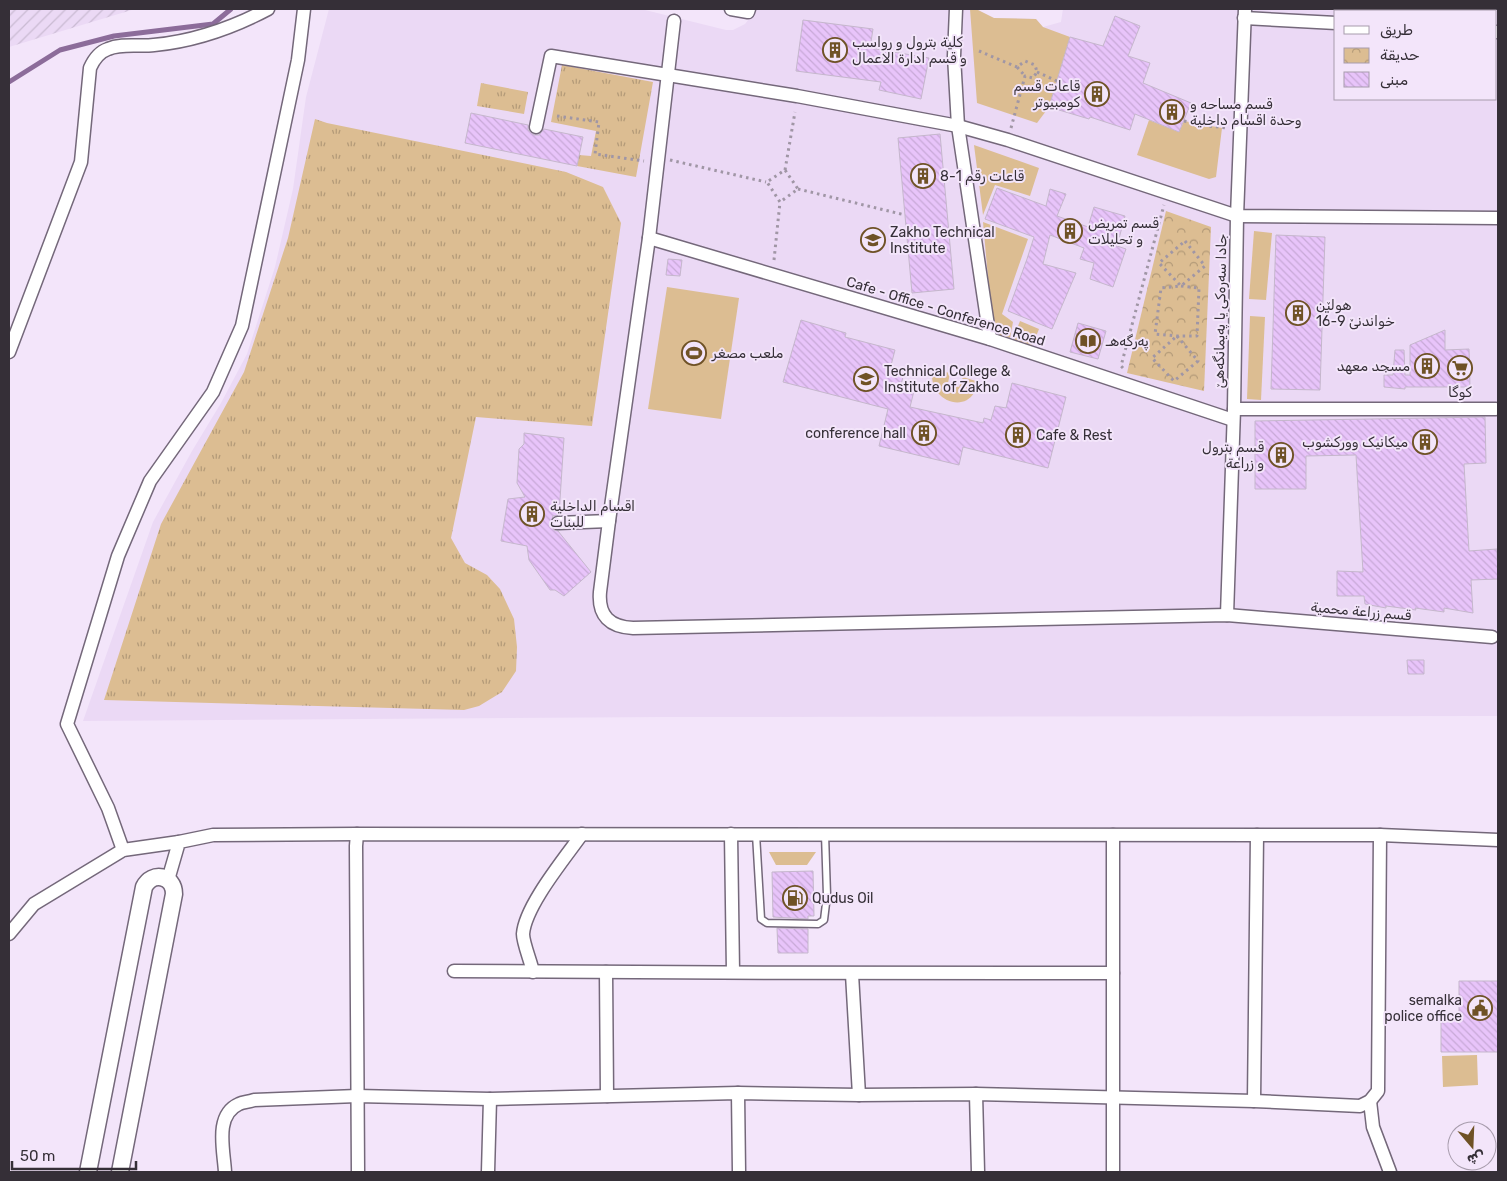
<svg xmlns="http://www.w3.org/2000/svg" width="1507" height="1181" viewBox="0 0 1507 1181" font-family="Rubik,Vazirmatn,sans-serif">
<defs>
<pattern id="industrial-furrows" width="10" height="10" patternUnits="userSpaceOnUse" patternTransform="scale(1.25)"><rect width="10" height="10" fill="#ebd9f5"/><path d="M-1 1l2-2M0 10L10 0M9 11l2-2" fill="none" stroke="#cabbd3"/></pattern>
<pattern id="grass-tufts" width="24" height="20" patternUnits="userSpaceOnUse" patternTransform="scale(1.25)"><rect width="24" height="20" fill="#dcbd92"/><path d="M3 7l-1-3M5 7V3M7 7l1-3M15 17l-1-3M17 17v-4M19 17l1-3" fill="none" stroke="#b39a78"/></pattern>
<pattern id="park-crowns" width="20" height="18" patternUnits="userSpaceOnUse" patternTransform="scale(1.25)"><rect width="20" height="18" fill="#dcbd92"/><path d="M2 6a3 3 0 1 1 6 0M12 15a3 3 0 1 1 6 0" fill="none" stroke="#b39a78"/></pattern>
<pattern id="building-back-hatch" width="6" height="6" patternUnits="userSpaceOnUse" patternTransform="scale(1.25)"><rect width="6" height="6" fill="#e8c4fa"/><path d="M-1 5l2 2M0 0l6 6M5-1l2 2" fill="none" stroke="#c8a9d7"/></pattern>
</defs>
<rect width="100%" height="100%" fill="#f3e5fa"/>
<!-- built -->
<path fill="#ebd9f5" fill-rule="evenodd" d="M 329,9 L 641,9 L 726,30 L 733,30 L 745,24 L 749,19 L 752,9 L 976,9 L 994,18 L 1036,19 L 1043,27 L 1061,22 L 1063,9 L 1498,9 L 1498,716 L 663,717 L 83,721 L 153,522 L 192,451 L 221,403 L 247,354 L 275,267 L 293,189 L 306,97 ZM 1336,11 L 1496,11 L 1496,99 L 1336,99 Z"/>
<!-- industrial -->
<polygon fill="url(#industrial-furrows)" points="9,9 135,9 9,47"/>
<!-- grass -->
<g fill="url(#grass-tufts)">
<polygon points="562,65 653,82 636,177 577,166 579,155 591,156 596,131 551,122"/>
<polygon points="481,83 528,92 524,114 477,106"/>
<polygon points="315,119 327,123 566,172 603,187 621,223 592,426 476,417 451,538 465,563 487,575 500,589 514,619 517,647 516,671 502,692 479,706 464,710 104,700 161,524 244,372 288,238"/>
</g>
<!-- park -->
<polygon fill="url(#park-crowns)" points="1166,211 1211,227 1204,391 1127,373"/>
<!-- garden -->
<g fill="#dcbd92">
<polygon points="970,9 976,9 994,18 1036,19 1043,27 1070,37 1049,107 1037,123 977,103"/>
<polygon points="1149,120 1179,132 1184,121 1222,128 1216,177 1209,179 1137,155"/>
<polygon points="974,145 1039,168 1030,196 995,185 983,215"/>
<polygon points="983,222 1028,239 1002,314 1013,322 1010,338 993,333"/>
<polygon points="1254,231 1272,233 1266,300 1249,299"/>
<polygon points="667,287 739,298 721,419 648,409"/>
<polygon points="1250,316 1265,317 1261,400 1247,399"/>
<polygon points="1020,321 1039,329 1033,344 1029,346 1013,339"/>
<path d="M 933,369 L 950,373 L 948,383 L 959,387 L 963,377 L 979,382 C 977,386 976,390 974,393 C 961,414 926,397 933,369 Z"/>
<polygon points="769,852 816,852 807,865 776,865"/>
<polygon points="1477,1055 1478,1085 1443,1087 1442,1056"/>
</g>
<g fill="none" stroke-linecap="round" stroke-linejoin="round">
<!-- stream -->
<polyline stroke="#8c6c9a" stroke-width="5" points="9,82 60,50 114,36 213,24 231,9"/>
</g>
<!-- building -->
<g fill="url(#building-back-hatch)" stroke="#c5b7cc">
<polygon points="1115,16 1140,26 1128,56 1150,63 1143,83 1191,103 1179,132 1135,114 1130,130 1090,117 1089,119 1049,107 1070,37 1103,46"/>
<polygon points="803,20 873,29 870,48 929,58 921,99 879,90 881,82 796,71"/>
<polygon points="471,113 528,125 528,130 534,135 539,135 544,129 583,137 577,166 465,143"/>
<polygon points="940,134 954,289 912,293 898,138"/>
<polygon points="997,188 1046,206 1050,189 1066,194 1057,216 1088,227 1094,207 1125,216 1117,246 1126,249 1113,287 1090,279 1094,263 1080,259 1084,248 1050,235 1043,264 1076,273 1052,329 1008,311 1027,259 1034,237 985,219"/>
<polygon points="1276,235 1325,237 1320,390 1271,389"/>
<polygon points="668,259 682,260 680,276 666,275"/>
<polygon points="801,320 846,333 845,337 895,350 889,373 903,377 900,388 914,391 910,407 983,423 984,418 991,420 995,406 1006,408 1012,383 1066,397 1048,468 963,447 959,465 879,446 888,409 783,382"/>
<polygon points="1078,323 1106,331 1098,359 1070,352"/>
<polygon points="1445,330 1445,350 1469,349 1470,387 1405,387 1405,389 1384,387 1384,375 1393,375 1395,350 1404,350 1405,375 1410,375 1410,345"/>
<polygon points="1485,417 1486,463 1464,464 1469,551 1497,549 1498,579 1471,580 1473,613 1444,608 1444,612 1415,608 1416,610 1386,606 1386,608 1365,604 1364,596 1337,596 1337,571 1363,572 1356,455 1306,456 1306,489 1255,489 1255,421"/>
<polygon points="524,433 564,438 559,515 553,516 550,524 554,530 558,531 591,572 564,596 555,590 550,590 529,560 527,546 501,541 508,499 525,497 517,483 519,449 524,444"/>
<polygon points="1407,660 1424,660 1424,674 1408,674"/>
<polygon points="813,871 814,916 808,916 808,919 773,917 772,872"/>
<polygon points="777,928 808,929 808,953 778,953"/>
<polygon points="1459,981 1498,981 1498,1052 1441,1052 1441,1020 1459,1020"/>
</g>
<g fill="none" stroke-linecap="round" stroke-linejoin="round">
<defs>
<polyline id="service" points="756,834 761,919 767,923 818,924 824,920 827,895 825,834"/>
<g id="minor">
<polyline points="731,9 748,12 749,9"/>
<polyline points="956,9 954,56 958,126 990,339"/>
<polyline points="1244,18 1336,23"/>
<path d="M 674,21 L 649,238 L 609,521 L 600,592 C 598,616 610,627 633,628 L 1227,615 L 1492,637"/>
<polyline points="1496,32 1498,32"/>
<polyline points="536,127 551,56 797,96 958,126 1008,140 1237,216 1498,218"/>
<polyline points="649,238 990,339 1233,420"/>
<path d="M 9,352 L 81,162 L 90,68 C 94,59 99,52 108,49 C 122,43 139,47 154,45 C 195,41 232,28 268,9"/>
<polyline points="1234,409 1496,409"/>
<polyline points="558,523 609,521"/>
<polyline points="1227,615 1234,409 1237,216 1245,9"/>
<polyline points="731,834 733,972"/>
<polyline points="123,850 108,808 67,724 118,556 150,481 213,392 242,326 298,60 304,9"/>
<polyline points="168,880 179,842 213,835 357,834"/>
<polyline points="9,934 34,904 123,850 179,842"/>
<path d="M 454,971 C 674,972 893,974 1113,973"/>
<path d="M 533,972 C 531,962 523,943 523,934 C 525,906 565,858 582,834"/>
<polyline points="606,972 607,1096"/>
<polyline points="852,974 859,1095"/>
<polyline points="738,1093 739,1172"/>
<polyline points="976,1094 978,1172"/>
<polyline points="1254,1101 1257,835"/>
<polyline points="1370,1101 1373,1127 1390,1172"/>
<path d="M 225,1172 C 224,1151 214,1115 239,1104 C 243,1102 249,1102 254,1100 L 357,1096 L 490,1099 L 738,1093 L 859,1095 L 976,1094 L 1254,1101 L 1360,1106 L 1370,1101 L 1378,1091 L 1380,835"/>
<polyline points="358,1172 356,846 357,834 1380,835 1498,840"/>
<polyline points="488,1172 490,1099"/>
<polyline points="1113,1172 1113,835"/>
</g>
<path id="tertiary" d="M 88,1172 L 144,887 C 152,871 174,875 174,894 L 120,1172"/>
</defs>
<!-- service casing -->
<use href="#service" stroke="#74687a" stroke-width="9"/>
<!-- minor casing -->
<use href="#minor" stroke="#74687a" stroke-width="15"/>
<!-- tertiary casing -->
<use href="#tertiary" stroke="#74687a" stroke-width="19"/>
<!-- path -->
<g stroke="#a096a5" stroke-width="3" stroke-dasharray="2.5 4" stroke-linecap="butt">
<polyline points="979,51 1017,67"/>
<polyline points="1037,72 1057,81"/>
<polyline points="557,116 599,122 595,154 644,161"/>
<polyline points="1184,121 1208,126 1228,128"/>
<polyline points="1011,128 1025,76 1033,78 1037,72 1035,65 1025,61 1017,67 1025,76"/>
<polyline points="670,160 766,182"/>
<polyline points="785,170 795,112"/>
<polyline points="798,189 905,215"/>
<polygon points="1185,241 1205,266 1181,286 1159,263"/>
<polyline points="774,260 780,202 767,182 785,170 798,189 780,202"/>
<polygon points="1181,286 1199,288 1197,336 1177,336 1155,334 1161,288"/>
<polygon points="1177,336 1198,361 1174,381 1152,358"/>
<polyline points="1123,368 1121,366 1164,205"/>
</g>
<!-- service -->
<use href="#service" stroke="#fff" stroke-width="6"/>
<!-- minor -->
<use href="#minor" stroke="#fff" stroke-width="12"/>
<!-- tertiary -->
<use href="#tertiary" stroke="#fff" stroke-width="16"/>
</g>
<!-- icons -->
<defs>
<symbol id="building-ring" viewBox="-11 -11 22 22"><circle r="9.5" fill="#f3e5fa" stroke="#6f5226" stroke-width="1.5"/><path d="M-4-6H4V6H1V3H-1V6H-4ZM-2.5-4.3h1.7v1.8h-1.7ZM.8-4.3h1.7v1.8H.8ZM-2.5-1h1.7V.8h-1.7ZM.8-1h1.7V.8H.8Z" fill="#6f5226"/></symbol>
<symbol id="university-ring" viewBox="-11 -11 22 22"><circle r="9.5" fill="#f3e5fa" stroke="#6f5226" stroke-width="1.5"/><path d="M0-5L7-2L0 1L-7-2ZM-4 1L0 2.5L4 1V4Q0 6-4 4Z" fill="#6f5226"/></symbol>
<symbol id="library-ring" viewBox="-11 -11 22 22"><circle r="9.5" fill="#f3e5fa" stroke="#6f5226" stroke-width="1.5"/><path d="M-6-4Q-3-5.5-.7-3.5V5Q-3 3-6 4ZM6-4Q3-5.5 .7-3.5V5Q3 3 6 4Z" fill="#6f5226"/></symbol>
<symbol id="stadium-ring" viewBox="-11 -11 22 22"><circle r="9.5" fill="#f3e5fa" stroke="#6f5226" stroke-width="1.5"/><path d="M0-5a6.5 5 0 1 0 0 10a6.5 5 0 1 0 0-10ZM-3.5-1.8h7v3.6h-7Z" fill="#6f5226"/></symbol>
<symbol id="supermarket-ring" viewBox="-11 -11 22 22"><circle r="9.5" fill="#f3e5fa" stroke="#6f5226" stroke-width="1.5"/><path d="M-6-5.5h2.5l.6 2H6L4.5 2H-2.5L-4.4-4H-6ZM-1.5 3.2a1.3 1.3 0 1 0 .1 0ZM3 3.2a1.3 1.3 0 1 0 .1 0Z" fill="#6f5226"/></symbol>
<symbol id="fuel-ring" viewBox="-11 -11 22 22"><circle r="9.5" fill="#f3e5fa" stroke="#6f5226" stroke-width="1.5"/><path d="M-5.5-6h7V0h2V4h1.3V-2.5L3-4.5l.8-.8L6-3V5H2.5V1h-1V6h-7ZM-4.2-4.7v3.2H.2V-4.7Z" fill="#6f5226"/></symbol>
<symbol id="civic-ring" viewBox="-11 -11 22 22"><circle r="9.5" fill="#f3e5fa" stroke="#6f5226" stroke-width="1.5"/><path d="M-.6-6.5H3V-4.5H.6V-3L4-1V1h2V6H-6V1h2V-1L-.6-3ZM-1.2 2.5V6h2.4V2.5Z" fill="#6f5226"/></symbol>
</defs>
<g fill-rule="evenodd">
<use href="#building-ring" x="821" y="36" width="28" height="28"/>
<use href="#building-ring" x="1083" y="80" width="28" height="28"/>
<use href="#building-ring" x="1158" y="98" width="28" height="28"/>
<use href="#building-ring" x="909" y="162" width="28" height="28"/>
<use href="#building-ring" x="1056" y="217" width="28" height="28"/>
<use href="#university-ring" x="859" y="226" width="28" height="28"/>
<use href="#building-ring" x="1284" y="299" width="28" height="28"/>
<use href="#library-ring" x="1074" y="327" width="28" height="28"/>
<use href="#stadium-ring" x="680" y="339" width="28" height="28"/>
<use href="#building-ring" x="1413" y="352" width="28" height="28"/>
<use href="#supermarket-ring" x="1446" y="354" width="28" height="28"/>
<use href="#university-ring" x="852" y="365" width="28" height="28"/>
<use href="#building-ring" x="910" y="419" width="28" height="28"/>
<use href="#building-ring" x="1004" y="421" width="28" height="28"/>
<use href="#building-ring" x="1411" y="428" width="28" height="28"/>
<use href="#building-ring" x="1267" y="441" width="28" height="28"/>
<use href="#building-ring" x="518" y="500" width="28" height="28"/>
<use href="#fuel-ring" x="781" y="884" width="28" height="28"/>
<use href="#civic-ring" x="1466" y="994" width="28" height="28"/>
</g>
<g text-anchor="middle" stroke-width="4" stroke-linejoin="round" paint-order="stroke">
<!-- poi labels -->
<g font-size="14" fill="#352f37" stroke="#f3e5fa" text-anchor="start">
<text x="852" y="47">كلية بترول و رواسب<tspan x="852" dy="16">و قسم ادارة الاعمال</tspan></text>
<text x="1080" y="91" text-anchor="end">قاعات قسم<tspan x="1080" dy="16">کومبیوتر</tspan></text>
<text x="1190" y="109">قسم مساحه‌ و<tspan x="1190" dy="16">وحدة اقسام داخلية</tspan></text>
<text x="940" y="181">قاعات رقم 1-8</text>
<text x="1088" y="228">قسم تمریض<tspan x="1088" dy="16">و تحلیلات</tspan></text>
<text x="890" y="237">Zakho Technical<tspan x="890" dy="16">Institute</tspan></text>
<text x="1316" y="310">هولێن<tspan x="1316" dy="16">خواندنێ 9-16</tspan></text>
<text x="1106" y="346">په‌رگه‌هـ</text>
<text x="712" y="358">ملعب مصغر</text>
<text x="1410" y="371" text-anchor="end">مسجد معهد</text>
<text x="884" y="376">Technical College &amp;<tspan x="884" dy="16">Institute of Zakho</tspan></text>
<text x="1460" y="397" text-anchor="middle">كوگا</text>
<text x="906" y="438" text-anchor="end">conference hall</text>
<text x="1036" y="440">Cafe &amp; Rest</text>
<text x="1408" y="447" text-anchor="end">میکانیک وورکشوب</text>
<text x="1264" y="452" text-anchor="end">قسم بترول<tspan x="1264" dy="16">و زراعة</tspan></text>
<text x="550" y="511">اقسام الداخلیة<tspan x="550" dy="16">للبنات</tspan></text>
<text x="812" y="903">Qudus Oil</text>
<text x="1462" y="1005" text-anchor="end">semalka<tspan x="1462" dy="16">police office</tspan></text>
</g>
<!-- street labels -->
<g font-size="14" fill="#352f37" stroke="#f3e5fa">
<text transform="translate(946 311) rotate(17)" y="5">Cafe - Office - Conference Road</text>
<text transform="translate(1220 311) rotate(-89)" y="5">جادا سه‌ره‌كى يا په‌يمانگه‌هێ</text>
<text transform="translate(1361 611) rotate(5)" y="5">قسم زراعة محمية</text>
</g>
</g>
<!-- border -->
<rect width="1507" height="1181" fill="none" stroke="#352f37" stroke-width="20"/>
<!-- legend -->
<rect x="1334" y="10" width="162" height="90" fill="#f3e5fa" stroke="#a79cac"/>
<rect x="1344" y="26" width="25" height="8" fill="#ffffff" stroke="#a79cac"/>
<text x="1380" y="35" font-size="15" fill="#352f37">طريق</text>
<rect x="1344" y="48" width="25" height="15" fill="url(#park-crowns)" stroke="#a79cac"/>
<text x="1380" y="60" font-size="15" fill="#352f37">حديقة</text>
<rect x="1344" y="72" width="25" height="15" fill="url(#building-back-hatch)" stroke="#a79cac"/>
<text x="1380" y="85" font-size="15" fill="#352f37">مبنى</text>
<!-- north arrow -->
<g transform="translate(1472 1146) rotate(161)"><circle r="24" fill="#f3e5fa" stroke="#a79cac"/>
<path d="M0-4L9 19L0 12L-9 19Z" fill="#6f5226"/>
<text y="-8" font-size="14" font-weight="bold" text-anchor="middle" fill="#352f37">ش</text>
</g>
<!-- scale -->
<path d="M12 1161v8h124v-8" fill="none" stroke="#352f37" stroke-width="2.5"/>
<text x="20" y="1161" font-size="15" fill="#352f37" stroke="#f3e5fa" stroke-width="4" paint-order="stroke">50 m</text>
</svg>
